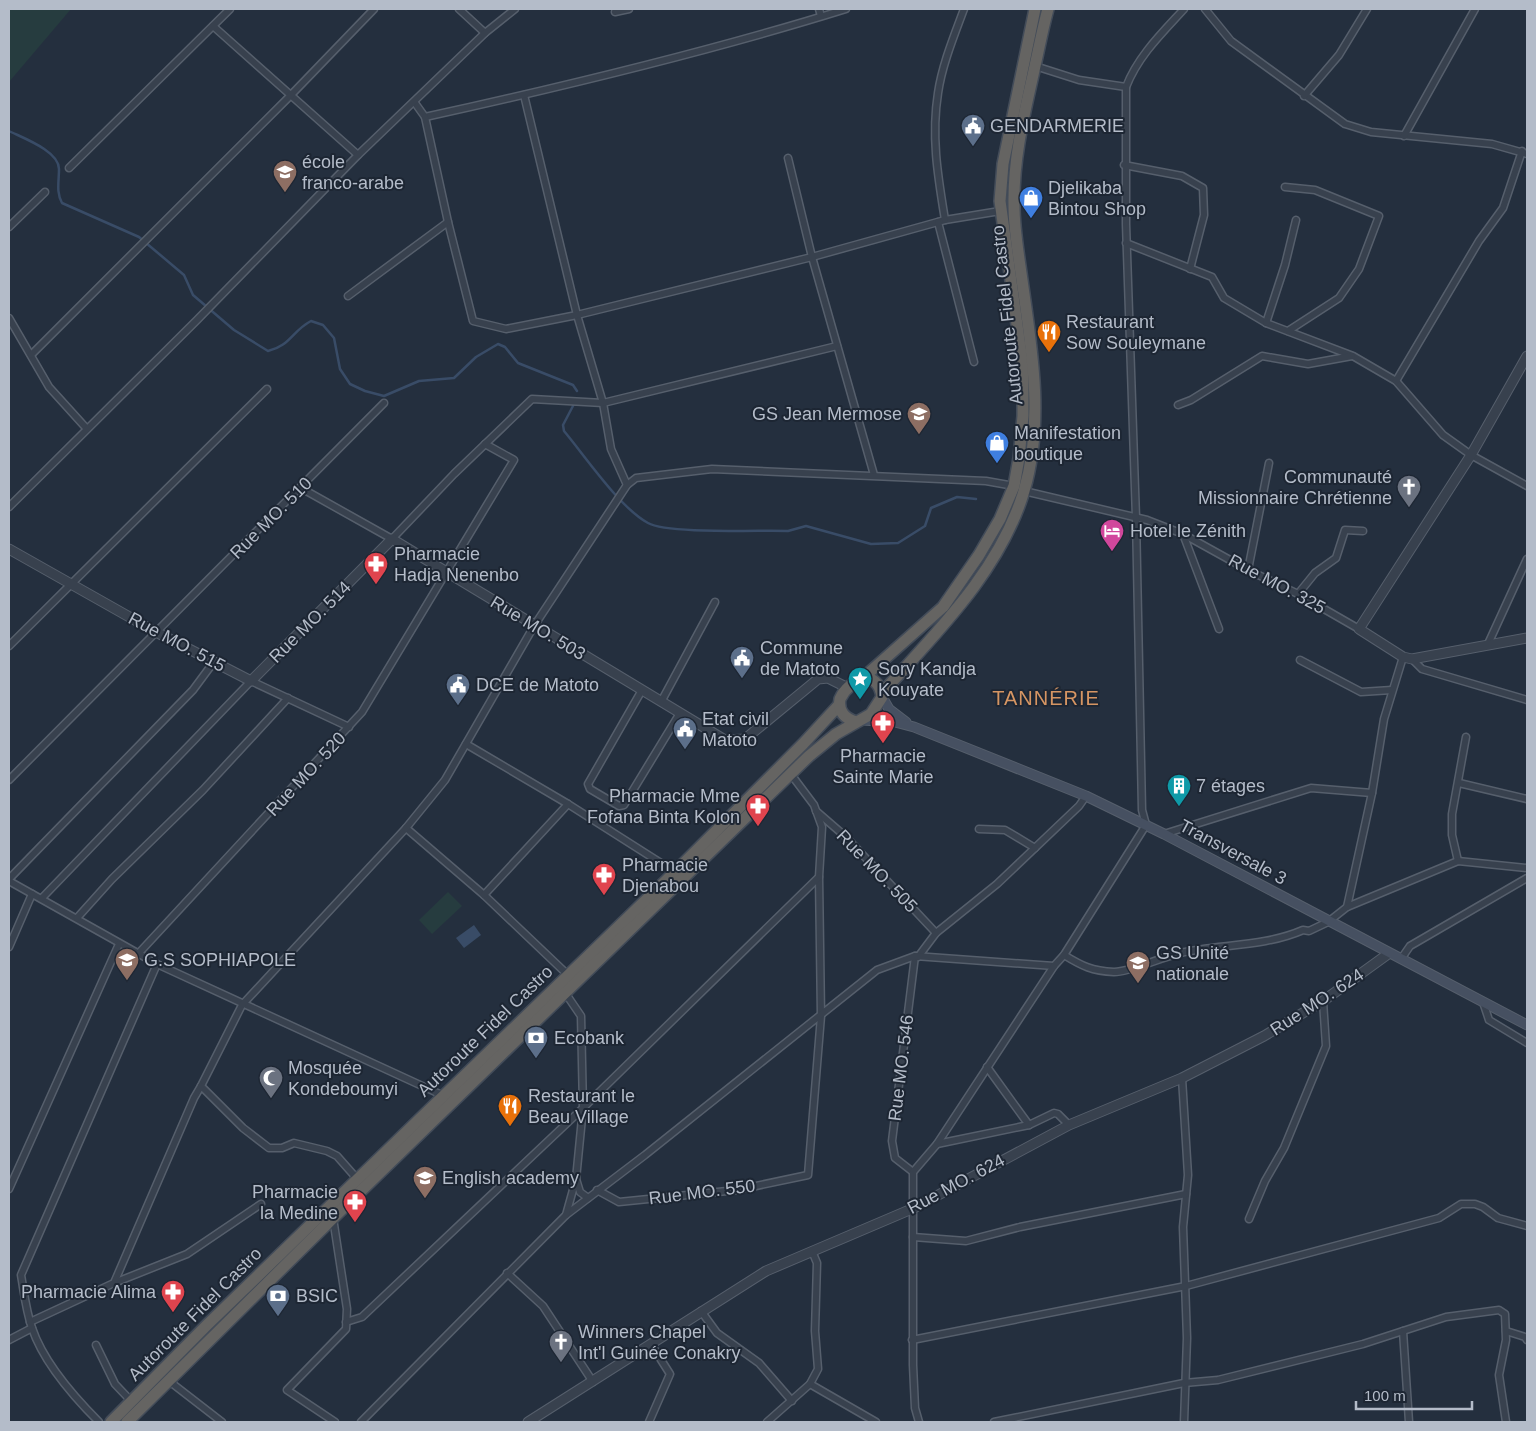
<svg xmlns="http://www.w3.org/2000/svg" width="1536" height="1431" viewBox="0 0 1536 1431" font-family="Helvetica,sans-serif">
<rect width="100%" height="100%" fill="#242f3e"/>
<!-- green -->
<g fill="#263c3f">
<polygon points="9,9 71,9 9,82"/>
<polygon points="448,892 462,906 432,934 419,920"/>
</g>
<!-- water -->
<polygon fill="#394c67" points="474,925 481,935 464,948 456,938"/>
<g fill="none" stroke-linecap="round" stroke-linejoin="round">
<!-- stream -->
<g stroke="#394c67" stroke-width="2.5">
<path d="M 9,131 C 23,138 59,151 59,169 C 59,182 56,192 62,203 L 139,237 L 184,275 L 193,295 L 234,330 L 268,351 C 290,346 292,331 311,321 L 323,325 L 334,338 L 340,369 L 350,384 L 365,391 L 384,396 L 419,381 L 454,378 L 476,357 L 498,344 L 505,347 L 518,363 L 573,385 L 577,391"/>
<path d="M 574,404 L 563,425 L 564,431 C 585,456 620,508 648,523 C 667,534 761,530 788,531 L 806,526 L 871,544 L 898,543 L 925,526 L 931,508 L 957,497 L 976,499"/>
</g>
<defs>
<g id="minor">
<polyline points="459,9 485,33"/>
<polyline points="819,9 821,16"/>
<polyline points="1205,9 1231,41 1345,124 1371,132 1492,144 1527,154"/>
<polyline points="615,12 629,9"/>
<polyline points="213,26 358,155"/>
<polyline points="1035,66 1079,80 1126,87"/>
<polyline points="524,95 577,315 603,403 611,449 627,485"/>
<polyline points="1304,96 1339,55 1367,9"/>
<path d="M 415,103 L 425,117 C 566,86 708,52 846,9"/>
<polyline points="425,117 448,222 473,321 506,329 577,315 812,257 945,220 1000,211"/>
<polyline points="1404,136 1475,9"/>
<polyline points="788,158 812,257 874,475"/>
<polyline points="1124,165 1182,176 1203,188 1204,215 1190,269"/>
<polyline points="69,168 230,9"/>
<polyline points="1285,187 1315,190 1379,216 1359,269 1339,298 1288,331"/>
<path d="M 945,220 C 938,177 931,137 938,93 C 942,65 954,36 964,9"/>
<polyline points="938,222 974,362"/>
<polyline points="9,227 45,192"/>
<polyline points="1126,243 1212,277 1224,298 1266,323 1353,356 1396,381 1443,435 1471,455 1527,486"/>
<polyline points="348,296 448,222"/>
<polyline points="9,318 49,387 87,429"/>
<polyline points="1266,323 1285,265 1296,220"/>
<polyline points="31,355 291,95 374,9"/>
<polyline points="1396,381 1479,241 1503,208 1522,151"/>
<polyline points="1178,405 1191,400 1262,356 1308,364 1352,356"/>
<polyline points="301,488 392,539 454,474 532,399 603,403 837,346"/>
<polyline points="1024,491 1147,520 1183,534 1248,570 1298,594 1359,629"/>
<polyline points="9,507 197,320 358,155 485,33 515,9"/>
<polyline points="1183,534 1219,629"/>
<polyline points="1248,570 1269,463"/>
<polyline points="1298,594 1315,573 1336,558 1345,530 1363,531"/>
<polyline points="1488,644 1527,559"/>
<polyline points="9,646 267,389"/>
<polyline points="1412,659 1422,669 1527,700"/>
<polyline points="1300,660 1361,692 1392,690"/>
<polyline points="642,690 588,784 590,789 619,806 624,805 680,713"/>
<polyline points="661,702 715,602"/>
<polyline points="466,744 568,804 675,872"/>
<polyline points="9,780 384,403"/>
<polyline points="1459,783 1527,799"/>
<polyline points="816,811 846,837 936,933"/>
<polyline points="406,828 484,895 568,975"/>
<polyline points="979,829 1005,830 1035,848"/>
<polyline points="1164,834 1311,788 1372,793"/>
<polyline points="1458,861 1452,835 1452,814 1466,737"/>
<polyline points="9,879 193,690 213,663"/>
<polyline points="9,881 157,964 444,1096"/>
<polyline points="484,895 568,804"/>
<polyline points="42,898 251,681 349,727"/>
<polyline points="1347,907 1372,793 1384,719 1403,657"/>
<polyline points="77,918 112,879 203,790 288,698"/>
<polyline points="9,947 32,894"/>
<polyline points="138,954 362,712 514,460 485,444"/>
<path d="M 1064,955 C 1082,966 1092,971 1114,972 C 1131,972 1161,957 1180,953 C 1220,944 1264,947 1303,930 L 1309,931 L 1328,922 L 1347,907 L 1458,861 L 1527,868"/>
<polyline points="918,957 936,933 997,884 1079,806 1086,796"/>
<polyline points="1401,959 1410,946 1527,878"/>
<polyline points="1483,1002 1489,1020 1527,1043"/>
<polyline points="987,1067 1029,1125"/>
<polyline points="1182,1078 1188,1175 1183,1227 1187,1338 1184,1422"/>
<polyline points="937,1144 1029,1125 1054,1113 1058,1114 1069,1125"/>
<polyline points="913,1172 895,1158 892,1141 915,956"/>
<polyline points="576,1179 580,1192 588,1198"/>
<polyline points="359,1181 337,1156 327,1151 294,1143 282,1148 269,1148 243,1128 201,1086 242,1005 406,828 445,780 534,626 627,485 636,478 712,469 986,481 1014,486"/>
<polyline points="9,1189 119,944"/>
<polyline points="597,1190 619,1202 737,1190 808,1175 821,1016 819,877 822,827 814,805 790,773"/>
<polyline points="566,1215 645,1155 877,970 915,956 1054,966"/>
<polyline points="333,1218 347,1309 346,1329 287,1390 335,1422"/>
<polyline points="1249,1219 1265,1181 1284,1148 1326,1046 1323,1001"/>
<polyline points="913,1237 966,1241 1020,1227 1186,1194"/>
<polyline points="507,1273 543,1306 593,1382"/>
<polyline points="114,1283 187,1254 261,1204"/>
<polyline points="701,1311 717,1333 759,1363 792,1401"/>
<polyline points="30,1322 114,1283 194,1098 201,1086"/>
<polyline points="346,1322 362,1317 583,1108 819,877"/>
<polyline points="1403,1331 1409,1422"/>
<polyline points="1506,1331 1525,1337 1527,1340"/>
<polyline points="9,1340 32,1328"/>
<polyline points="912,1340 1186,1286 1439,1218 1461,1204 1475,1204 1483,1207 1498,1218 1527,1226"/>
<polyline points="96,1345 115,1384 132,1402"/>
<polyline points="169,1381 222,1422"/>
<polyline points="810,1384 876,1422"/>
<path d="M 99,1422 C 75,1398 43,1361 32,1328 C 26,1311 24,1292 21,1275 L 157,964"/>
<polyline points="361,1422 566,1215 576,1179 583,1108 581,1016 566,994"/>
<polyline points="649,1422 670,1374 651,1344"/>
<polyline points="767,1422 810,1384 818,1369 815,1331 817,1263 812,1251"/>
<path d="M 919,1422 L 915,1408 L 913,1365 L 913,1172 L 937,1144 L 1054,966 L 1064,955 L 1146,825 L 1142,810 L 1136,518 L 1126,224 L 1126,87 C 1138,56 1162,33 1184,9"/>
<polyline points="994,1422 1184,1383 1218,1380 1363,1344 1446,1317 1499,1310 1505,1314 1506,1340 1499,1375 1506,1422"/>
</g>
<g id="tertiary">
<polyline points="1527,356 1471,455 1359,629 1403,657 1412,659 1527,638"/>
<polyline points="9,549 156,632 251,681 392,539 725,740 745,739 818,679 828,678 848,688"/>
<polyline points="528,1422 766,1271 914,1208 1069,1125 1182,1078 1264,1036 1323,1001 1388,954"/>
</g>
<g id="secondary">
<polyline points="882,697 889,709 906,722"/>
<polyline points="862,720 895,722 914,727 1086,796 1164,834 1527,1025"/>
</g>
<g id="trunk">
<polyline points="863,678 943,607 979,555 1000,519 1014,486 1019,458 1023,416 1023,368 1000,201 1003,164 1035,9"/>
<path d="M 882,693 C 936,633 1000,571 1024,491 C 1045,420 1031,344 1021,273 C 1018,251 1014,228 1014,206 C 1013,161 1023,119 1033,75 C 1038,53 1042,31 1048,9"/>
<polyline points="111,1422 207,1325 675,872 803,744 839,705"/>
<path d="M 127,1422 L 333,1218 L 809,756 L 836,734 L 871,714 L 882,697 C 878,667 849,679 840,699 C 838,711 844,718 856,722"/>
</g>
</defs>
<!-- minor casing -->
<use href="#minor" stroke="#565f6c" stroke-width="9"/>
<!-- tertiary casing -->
<use href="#tertiary" stroke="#565f6c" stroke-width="11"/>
<!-- secondary casing -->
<use href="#secondary" stroke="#565f6c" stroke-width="11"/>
<!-- trunk casing -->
<use href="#trunk" stroke="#434c59" stroke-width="14"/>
<!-- minor -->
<use href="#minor" stroke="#38414e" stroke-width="6"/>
<!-- tertiary -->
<use href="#tertiary" stroke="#38414e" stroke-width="9"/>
<!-- secondary -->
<use href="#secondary" stroke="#465061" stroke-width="9"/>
<!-- trunk -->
<use href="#trunk" stroke="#656462" stroke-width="11"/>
</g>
<!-- icons -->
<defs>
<symbol id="civic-pin" viewBox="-11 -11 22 30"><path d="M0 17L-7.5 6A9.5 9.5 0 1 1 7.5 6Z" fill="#5c6f8a" stroke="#1d2633"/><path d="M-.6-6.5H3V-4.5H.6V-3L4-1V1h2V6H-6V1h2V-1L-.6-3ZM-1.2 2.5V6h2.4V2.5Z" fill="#fff"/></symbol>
<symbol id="school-pin" viewBox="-11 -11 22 30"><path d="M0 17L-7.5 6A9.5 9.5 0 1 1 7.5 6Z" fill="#8d6e63" stroke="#1d2633"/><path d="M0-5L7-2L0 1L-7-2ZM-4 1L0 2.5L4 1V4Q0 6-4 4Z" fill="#fff"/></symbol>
<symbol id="shop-pin" viewBox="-11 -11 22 30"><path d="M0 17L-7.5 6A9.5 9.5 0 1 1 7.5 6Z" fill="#3f7fe0" stroke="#1d2633"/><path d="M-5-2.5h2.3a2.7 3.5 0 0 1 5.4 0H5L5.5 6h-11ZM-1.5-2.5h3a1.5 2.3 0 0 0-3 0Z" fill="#fff"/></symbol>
<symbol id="restaurant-pin" viewBox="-11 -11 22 30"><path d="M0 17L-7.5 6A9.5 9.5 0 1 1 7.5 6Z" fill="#e8710a" stroke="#1d2633"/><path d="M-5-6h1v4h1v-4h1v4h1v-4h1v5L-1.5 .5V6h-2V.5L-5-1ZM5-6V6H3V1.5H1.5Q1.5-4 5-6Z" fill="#fff"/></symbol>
<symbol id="church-pin" viewBox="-11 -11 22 30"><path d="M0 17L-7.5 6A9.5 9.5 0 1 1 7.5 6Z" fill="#6b7280" stroke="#1d2633"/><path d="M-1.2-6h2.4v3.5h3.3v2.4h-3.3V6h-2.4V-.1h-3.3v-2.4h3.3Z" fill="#fff"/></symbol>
<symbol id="hotel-pin" viewBox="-11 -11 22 30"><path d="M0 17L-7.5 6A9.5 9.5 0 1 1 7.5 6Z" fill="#d1479c" stroke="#1d2633"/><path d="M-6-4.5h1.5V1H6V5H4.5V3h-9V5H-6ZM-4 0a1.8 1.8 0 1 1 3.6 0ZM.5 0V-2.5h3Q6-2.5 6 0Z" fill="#fff"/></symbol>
<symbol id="pharmacy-pin" viewBox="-11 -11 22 30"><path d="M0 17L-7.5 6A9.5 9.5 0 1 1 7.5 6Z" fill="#e0444e" stroke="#1d2633"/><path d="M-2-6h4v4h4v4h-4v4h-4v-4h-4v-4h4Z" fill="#fff"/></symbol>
<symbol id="sight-pin" viewBox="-11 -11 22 30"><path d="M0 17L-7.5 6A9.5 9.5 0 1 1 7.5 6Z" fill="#0f9aa8" stroke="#1d2633"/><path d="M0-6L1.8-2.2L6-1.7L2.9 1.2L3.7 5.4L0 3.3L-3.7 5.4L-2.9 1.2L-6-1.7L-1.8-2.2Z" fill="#fff"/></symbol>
<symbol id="building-pin" viewBox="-11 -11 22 30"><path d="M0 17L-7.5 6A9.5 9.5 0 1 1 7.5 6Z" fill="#0f9aa8" stroke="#1d2633"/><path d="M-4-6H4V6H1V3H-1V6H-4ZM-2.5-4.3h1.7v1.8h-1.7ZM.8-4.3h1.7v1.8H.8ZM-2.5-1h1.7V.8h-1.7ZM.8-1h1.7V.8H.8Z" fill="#fff"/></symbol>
<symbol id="bank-pin" viewBox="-11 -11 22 30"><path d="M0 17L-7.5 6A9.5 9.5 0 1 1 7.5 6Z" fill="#5c6f8a" stroke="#1d2633"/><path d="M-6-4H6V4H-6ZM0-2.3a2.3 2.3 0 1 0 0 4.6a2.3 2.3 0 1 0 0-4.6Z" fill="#fff"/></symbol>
<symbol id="mosque-pin" viewBox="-11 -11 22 30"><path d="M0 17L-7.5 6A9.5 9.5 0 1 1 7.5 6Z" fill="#6b7280" stroke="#1d2633"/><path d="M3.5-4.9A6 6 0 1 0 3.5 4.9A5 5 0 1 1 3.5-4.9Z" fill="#fff"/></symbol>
</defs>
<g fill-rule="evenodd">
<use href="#civic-pin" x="959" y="112" width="28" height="38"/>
<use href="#school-pin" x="271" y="158" width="28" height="38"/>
<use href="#shop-pin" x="1017" y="184" width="28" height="38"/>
<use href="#restaurant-pin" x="1035" y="318" width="28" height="38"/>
<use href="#school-pin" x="905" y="400" width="28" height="38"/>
<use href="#shop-pin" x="983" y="429" width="28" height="38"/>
<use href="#church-pin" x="1395" y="473" width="28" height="38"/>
<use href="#hotel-pin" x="1098" y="517" width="28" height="38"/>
<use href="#pharmacy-pin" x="362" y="550" width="28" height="38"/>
<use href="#civic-pin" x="728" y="644" width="28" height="38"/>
<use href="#sight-pin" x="846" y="665" width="28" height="38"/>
<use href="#civic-pin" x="444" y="671" width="28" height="38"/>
<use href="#pharmacy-pin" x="869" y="709" width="28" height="38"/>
<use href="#civic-pin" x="671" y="715" width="28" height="38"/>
<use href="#building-pin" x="1165" y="772" width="28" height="38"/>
<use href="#pharmacy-pin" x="744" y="792" width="28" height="38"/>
<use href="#pharmacy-pin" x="590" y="861" width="28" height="38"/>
<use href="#school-pin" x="113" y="946" width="28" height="38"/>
<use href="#school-pin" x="1124" y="949" width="28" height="38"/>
<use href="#bank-pin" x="522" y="1024" width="28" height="38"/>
<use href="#mosque-pin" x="257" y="1064" width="28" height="38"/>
<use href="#restaurant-pin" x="496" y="1092" width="28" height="38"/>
<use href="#school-pin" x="411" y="1164" width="28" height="38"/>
<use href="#pharmacy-pin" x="341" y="1188" width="28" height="38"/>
<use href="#pharmacy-pin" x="159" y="1278" width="28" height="38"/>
<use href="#bank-pin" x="264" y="1282" width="28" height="38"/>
<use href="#church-pin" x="547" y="1328" width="28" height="38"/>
</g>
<g text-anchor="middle" stroke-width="4" stroke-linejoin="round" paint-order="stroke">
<!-- poi labels -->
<g font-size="18" fill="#b4bcc9" stroke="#1d2633" text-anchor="start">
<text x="990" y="132">GENDARMERIE</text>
<text x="302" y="168">école<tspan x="302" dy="21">franco-arabe</tspan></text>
<text x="1048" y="194">Djelikaba<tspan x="1048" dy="21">Bintou Shop</tspan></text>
<text x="1066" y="328">Restaurant<tspan x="1066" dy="21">Sow Souleymane</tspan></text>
<text x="902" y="420" text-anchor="end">GS Jean Mermose</text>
<text x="1014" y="439">Manifestation<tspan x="1014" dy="21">boutique</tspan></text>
<text x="1392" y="483" text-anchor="end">Communauté<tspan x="1392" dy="21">Missionnaire Chrétienne</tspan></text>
<text x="1130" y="537">Hotel le Zénith</text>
<text x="394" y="560">Pharmacie<tspan x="394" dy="21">Hadja Nenenbo</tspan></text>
<text x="760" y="654">Commune<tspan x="760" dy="21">de Matoto</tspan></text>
<text x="878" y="675">Sory Kandja<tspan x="878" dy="21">Kouyate</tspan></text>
<text x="476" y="691">DCE de Matoto</text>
<text x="702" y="725">Etat civil<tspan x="702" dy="21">Matoto</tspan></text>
<text x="883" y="762" text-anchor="middle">Pharmacie<tspan x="883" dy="21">Sainte Marie</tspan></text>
<text x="1196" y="792">7 étages</text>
<text x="740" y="802" text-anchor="end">Pharmacie Mme<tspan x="740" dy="21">Fofana Binta Kolon</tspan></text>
<text x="622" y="871">Pharmacie<tspan x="622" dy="21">Djenabou</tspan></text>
<text x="1156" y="959">GS Unité<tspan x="1156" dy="21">nationale</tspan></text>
<text x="144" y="966">G.S SOPHIAPOLE</text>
<text x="554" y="1044">Ecobank</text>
<text x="288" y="1074">Mosquée<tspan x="288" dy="21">Kondeboumyi</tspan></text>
<text x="528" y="1102">Restaurant le<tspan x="528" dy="21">Beau Village</tspan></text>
<text x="442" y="1184">English academy</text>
<text x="338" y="1198" text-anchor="end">Pharmacie<tspan x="338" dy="21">la Medine</tspan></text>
<text x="156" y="1298" text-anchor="end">Pharmacie Alima</text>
<text x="296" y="1302">BSIC</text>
<text x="578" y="1338">Winners Chapel<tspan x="578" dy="21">Int'l Guinée Conakry</tspan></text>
</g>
<!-- street labels -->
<g font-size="18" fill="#b4bcc9" stroke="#1d2633">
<text transform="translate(1007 315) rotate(-96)" y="6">Autoroute Fidel Castro</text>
<text transform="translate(271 518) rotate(-45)" y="6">Rue MO. 510</text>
<text transform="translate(1277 584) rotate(28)" y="6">Rue MO. 325</text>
<text transform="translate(310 622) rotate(-45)" y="6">Rue MO. 514</text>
<text transform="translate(538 628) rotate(31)" y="6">Rue MO. 503</text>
<text transform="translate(177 642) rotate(28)" y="6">Rue MO. 515</text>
<text transform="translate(306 774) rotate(-47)" y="6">Rue MO. 520</text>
<text transform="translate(1233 852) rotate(28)" y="6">Transversale 3</text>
<text transform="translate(877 871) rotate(46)" y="6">Rue MO. 505</text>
<text transform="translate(1317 1002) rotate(-33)" y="6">Rue MO. 624</text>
<text transform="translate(485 1031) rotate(-44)" y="6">Autoroute Fidel Castro</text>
<text transform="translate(901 1068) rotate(-83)" y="6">Rue MO. 546</text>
<text transform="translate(956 1184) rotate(-28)" y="6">Rue MO. 624</text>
<text transform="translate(702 1192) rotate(-7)" y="6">Rue MO. 550</text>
<text transform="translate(195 1314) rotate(-45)" y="6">Autoroute Fidel Castro</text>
</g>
<!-- quarter labels -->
<g font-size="20" letter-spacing="1" fill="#d59563" stroke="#1d2633">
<text x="1046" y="705">TANNÉRIE</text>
</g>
</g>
<!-- border -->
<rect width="1536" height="1431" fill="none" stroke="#b4bcc9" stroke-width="20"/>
<!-- scale -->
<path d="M1356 1401v8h116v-8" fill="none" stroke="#b4bcc9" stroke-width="2.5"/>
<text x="1364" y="1401" font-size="15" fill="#b4bcc9" stroke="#1d2633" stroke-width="4" paint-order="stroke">100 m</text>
</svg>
